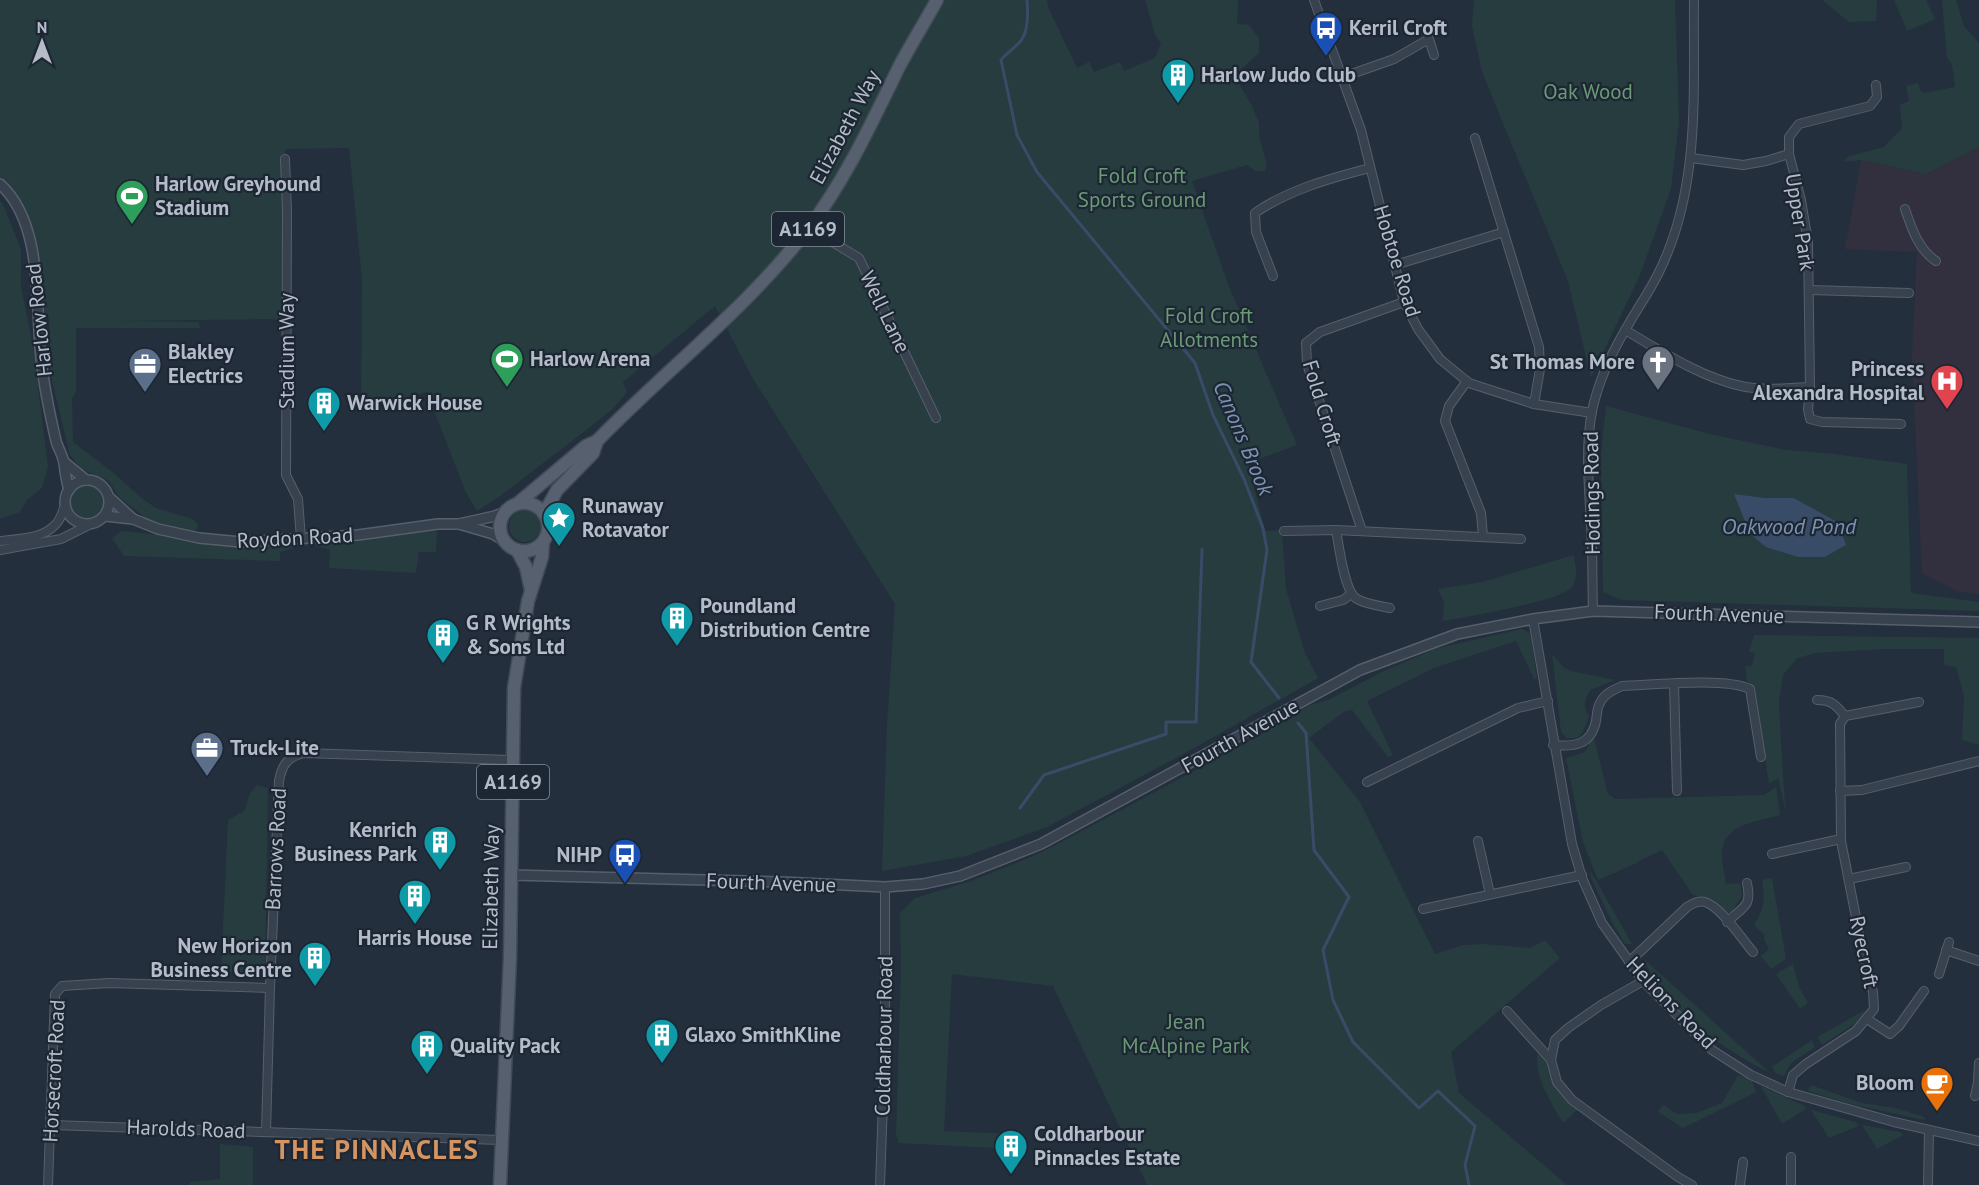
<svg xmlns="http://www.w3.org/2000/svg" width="1979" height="1185" viewBox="0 0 1979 1185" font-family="'PT Sans',sans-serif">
<rect width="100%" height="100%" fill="#242f3e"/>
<!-- medical -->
<polygon fill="#32303f" points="1979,147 1979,594 1957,591 1922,573 1912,358 1917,252 1845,249 1861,160 1926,174"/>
<!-- green -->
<g fill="#263c3f" fill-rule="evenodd">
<polygon points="0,0 1047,0 1048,7 1077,68 1089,62 1094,72 1120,62 1124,71 1155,58 1161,44 1155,34 1145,0 1238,0 1237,24 1249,25 1259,38 1259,53 1239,71 1240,86 1252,106 1259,123 1259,137 1267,165 1265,171 1256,171 1247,165 1192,181 1228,284 1297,445 1248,463 1265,531 1282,530 1286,589 1305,653 1318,678 1189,751 1047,827 966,856 882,871 887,725 895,604 752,377 715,306 623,382 627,392 613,409 585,431 499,497 477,511 466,493 427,392 361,409 362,279 349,148 285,149 287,321 270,319 120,321 199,322 200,328 76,328 76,392 72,398 73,442 115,474 141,498 156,508 193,519 198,525 194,533 148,520 119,497 109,481 81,469 70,455 51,377 49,317 38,315 26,224 0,184"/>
<polygon points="1474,0 1675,0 1679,121 1671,189 1640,275 1591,378 1568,281 1482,72 1472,26"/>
<polygon points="1822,0 1877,0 1876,21 1849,22"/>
<polygon points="1894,0 1926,0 1935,19 1907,31"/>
<polygon points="1942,0 1956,0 1964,26 1979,43 1979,147 1926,174 1861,160 1843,162 1850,156 1884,147 1902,128 1900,105 1909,101 1906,86 1918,83 1921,91 1924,93 1955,87 1952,64 1947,58"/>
<polygon points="0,202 2,202 21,249 21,287 33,346 48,467 42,488 27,500 20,512 0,519"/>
<path d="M 1606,406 L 1710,434 L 1786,450 L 1835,454 L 1907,464 L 1911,593 L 1979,602 L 1979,611 L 1621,600 L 1603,592 L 1601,454 ZM 1734,494 L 1766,498 L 1794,498 L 1839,523 L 1846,545 L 1825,557 Z"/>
<circle cx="88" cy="502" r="17"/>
<circle cx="525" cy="526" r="16"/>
<path d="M 122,531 L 161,535 L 213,545 L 437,531 L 436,552 L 419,552 L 416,573 L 329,568 L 330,550 C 312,542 298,546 280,552 L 280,561 L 124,556 L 112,538 Z"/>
<path d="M 1574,555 C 1575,567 1579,576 1572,587 C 1563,601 1464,617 1443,621 L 1444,602 L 1438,589 L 1482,582 Z"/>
<polygon points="1521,629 1530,633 1537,678 1534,679 1516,641 1434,668 1367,701 1393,755 1388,757 1352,710 1345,711 1309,738 1360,802 1435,954 1463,945 1484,944 1530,948 1545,940 1560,958 1451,1052 1459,1093 1567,1185 1147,1185 1053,986 952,974 944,1131 1014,1134 1014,1149 899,1143 896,1135 901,967 900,913 915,898 971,881 1031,857 1054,846 1248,742 1310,705 1328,700 1384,671 1435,649"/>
<polygon points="1754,635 1979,638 1979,745 1962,740 1964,696 1956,667 1944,665 1944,649 1884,649 1816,653 1797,658 1783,675 1779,702 1783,777 1786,813 1778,778 1769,784 1755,688 1747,681 1745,666 1752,666 1755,653 1749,652"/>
<path d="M 1552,654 L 1563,667 L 1571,671 L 1615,680 L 1590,690 C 1585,700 1582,706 1589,716 L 1583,732 L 1577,738 L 1567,738 L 1561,732 Z"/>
<path d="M 1593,734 L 1608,794 L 1616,799 L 1764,795 L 1776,787 L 1780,815 C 1759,821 1725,824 1722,850 C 1721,861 1725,874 1726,884 L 1740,883 L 1742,896 L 1733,910 L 1724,915 C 1715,905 1707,896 1693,895 L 1662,850 L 1637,862 L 1637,863 L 1598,880 L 1583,842 L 1566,758 C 1590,751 1584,755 1593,734 Z"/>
<polygon points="257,785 268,788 265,974 221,972 228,820 244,811 250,794"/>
<polygon points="1590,870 1632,944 1625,944 1612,922 1591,878"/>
<path d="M 1772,878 L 1786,959 L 1771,969 L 1761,956 L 1769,949 L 1764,940 L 1765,935 L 1754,925 C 1765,907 1765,900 1762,880 Z"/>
<path d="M 1644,959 L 1770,1073 C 1727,1052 1661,1007 1644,959 Z"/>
<polygon points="1793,964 1799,987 1808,1003 1800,1009 1776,974"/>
<polygon points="1865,1010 1862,1019 1822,1045 1817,1037"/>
<polygon points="1812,1040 1815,1047 1791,1063 1784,1076 1775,1073 1772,1067"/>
<path d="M 1538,1051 L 1550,1062 L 1570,1101 L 1578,1109 L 1563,1123 C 1551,1102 1533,1076 1538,1051 Z"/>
<polygon points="1738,1075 1752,1081 1756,1092 1683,1128 1658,1112 1663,1105 1677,1114 1696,1113 1722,1103"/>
<polygon points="1811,1085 1862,1103 1895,1108 1925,1117 1924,1120 1850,1104 1808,1091"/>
<polygon points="1761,1086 1803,1105 1806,1109 1782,1124"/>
<polygon points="1811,1110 1856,1122 1858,1126 1829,1138"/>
<polygon points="1862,1125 1900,1132 1903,1135 1877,1149"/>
<polygon points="220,1144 253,1147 253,1185 190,1185 190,1182 220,1179"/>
</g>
<!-- water -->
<polygon fill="#394c67" points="1734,494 1766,498 1794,498 1839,523 1846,545 1825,557 1798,557 1766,547 1750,534"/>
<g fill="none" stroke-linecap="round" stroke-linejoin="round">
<!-- stream -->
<g stroke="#394c67" stroke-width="3">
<path d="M 1027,0 C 1028,12 1029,29 1022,39 C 1017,47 1007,52 1001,60 L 1017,135 L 1037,172 L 1195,363 L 1213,415 L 1244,479 L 1263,528 L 1267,550 L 1251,662 L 1279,698"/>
<polyline points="1298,723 1306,733 1314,850 1349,897 1323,950 1333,1000 1353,1042 1419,1108 1438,1091 1475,1126 1465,1165 1469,1185"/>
<polyline points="1020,808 1044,775 1166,734 1166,722 1196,722 1202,549"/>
</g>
<defs>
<g id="minor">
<polyline points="1314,0 1361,130 1404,302 1418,329 1440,359 1469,383 1534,404 1592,413"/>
<polyline points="1343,77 1394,59 1429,39 1434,55"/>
<polyline points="1876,85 1877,97 1870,106 1799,124 1789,137 1789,154 1801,200 1808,242 1810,387 1808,409 1810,419 1822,422 1901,424"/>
<polyline points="1475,138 1539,347 1540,369 1534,404"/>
<polyline points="1691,158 1743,165 1766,161 1789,154"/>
<polyline points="285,159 287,212 286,475 298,499 301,539"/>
<path d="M 1905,209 C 1912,229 1918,249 1936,261"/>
<polyline points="809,228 859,258 936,418"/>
<polyline points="1395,265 1504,232"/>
<path d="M 1273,276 L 1256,232 L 1255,213 C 1288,190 1331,178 1370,168"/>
<polyline points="1810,290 1909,293"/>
<path d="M 1625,330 C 1661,351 1700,377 1741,386 C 1764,391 1787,388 1810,387"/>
<polyline points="1467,381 1449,406 1445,421 1481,513 1483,537"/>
<path d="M 1336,530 C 1339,545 1344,592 1357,599 C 1366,604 1379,606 1390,608"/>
<polyline points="1284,531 1336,530 1521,539"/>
<polyline points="1362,531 1307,364 1306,343 1320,332 1404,302"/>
<path d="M 0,541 C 19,539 43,539 56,524 C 61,519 62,512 65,506"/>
<polyline points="0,550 61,539 89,525"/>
<polyline points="1320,606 1343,600 1351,594"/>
<path d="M 1593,611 C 1592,582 1593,553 1591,524 C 1589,487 1585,448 1592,411 C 1598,383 1612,352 1627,327 C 1637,309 1650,291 1659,272 C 1701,187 1693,92 1694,0"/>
<polyline points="1533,619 1572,844 1582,878 1602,923 1643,981 1712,1050 1751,1075 1788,1092 1894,1122 1979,1141"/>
<polyline points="1674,684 1677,791"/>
<path d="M 1817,700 C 1832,700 1836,705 1845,716"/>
<path d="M 1553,745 C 1575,747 1591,745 1596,721 C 1597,715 1597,707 1600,703 C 1604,694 1613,690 1622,686 C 1652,685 1725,677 1750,689 L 1761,757"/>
<polyline points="1367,782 1518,708 1548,701"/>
<polyline points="1840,791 1862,790 1979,761"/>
<polyline points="1478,841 1490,894"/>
<polyline points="1772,854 1841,839"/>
<polyline points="1849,879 1906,867"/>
<polyline points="1423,909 1582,875"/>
<path d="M 1727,922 C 1744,906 1752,907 1747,883"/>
<polyline points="1946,950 1979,961"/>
<path d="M 1629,962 L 1687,907 C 1692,904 1698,900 1705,902 C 1721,907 1742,939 1753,952"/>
<polyline points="1939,974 1949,942"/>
<polyline points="1643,981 1601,1005 1568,1028 1555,1040 1551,1060 1557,1082 1572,1100 1678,1177 1692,1185"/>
<polyline points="1507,1011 1551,1060"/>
<polyline points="1867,1019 1890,1034 1899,1026 1924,991"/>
<polyline points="1788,1092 1793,1075 1806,1064 1856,1031 1874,1009 1873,992 1861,943 1841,841 1840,724 1845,716 1919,702"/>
<polyline points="1975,1096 1978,1082 1979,1063"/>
<polyline points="51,1125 501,1140"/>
<path d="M 266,1132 L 270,988 L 279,781 C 282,765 287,757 304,753 L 513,760"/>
<polyline points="48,1185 55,994 62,986 109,983 270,988"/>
<polyline points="880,1185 885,1046 885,887"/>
<polyline points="1740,1185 1743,1162"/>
<polyline points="1791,1185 1791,1157"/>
<polyline points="1928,1185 1929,1131"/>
</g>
<g id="tertiary">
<path d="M 0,184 C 44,224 35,305 41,359 C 44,387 50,415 56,441 C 58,448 63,456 64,463 C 65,472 66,480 69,490"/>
<polyline points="64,462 86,480"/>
<circle cx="87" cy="502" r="22"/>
<polyline points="110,498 133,519"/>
<polyline points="105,516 133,519 158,529 199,538 241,542 358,535 438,524 459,524 495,516 505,512"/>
<polyline points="459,524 493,534 505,541"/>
<polyline points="511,875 781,882 885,887 923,884 960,876 1041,844 1360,670 1457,634 1533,619 1593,611 1979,622"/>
</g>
<g id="primary">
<circle cx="524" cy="527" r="24"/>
<path d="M 517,504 L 586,446 L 597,441 C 667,369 747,308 808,229 C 846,179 872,122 899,67 C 911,44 925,22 937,0"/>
<polyline points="544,514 557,490 593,453 597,441"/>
<polyline points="517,550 526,567 531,590"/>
<polyline points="500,1185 510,957 514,688 528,601 542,557 543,542"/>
</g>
</defs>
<!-- minor casing -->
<use href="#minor" stroke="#565f6c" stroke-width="10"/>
<!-- tertiary casing -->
<use href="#tertiary" stroke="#565f6c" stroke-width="12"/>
<!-- primary casing -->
<use href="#primary" stroke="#414a57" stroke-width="15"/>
<!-- minor -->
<use href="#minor" stroke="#38414e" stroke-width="8"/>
<!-- tertiary -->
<use href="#tertiary" stroke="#38414e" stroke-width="9"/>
<!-- primary -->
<use href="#primary" stroke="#56606e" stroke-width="12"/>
</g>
<!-- icons -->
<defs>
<symbol id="bus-pin" viewBox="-11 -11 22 30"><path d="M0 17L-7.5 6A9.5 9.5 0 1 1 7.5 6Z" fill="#1a4fb4" stroke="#1d2633"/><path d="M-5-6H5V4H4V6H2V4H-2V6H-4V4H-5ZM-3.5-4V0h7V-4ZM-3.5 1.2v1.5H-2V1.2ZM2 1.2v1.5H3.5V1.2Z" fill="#fff"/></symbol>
<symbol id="building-pin" viewBox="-11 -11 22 30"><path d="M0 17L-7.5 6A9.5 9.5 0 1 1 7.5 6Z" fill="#0f9aa8" stroke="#1d2633"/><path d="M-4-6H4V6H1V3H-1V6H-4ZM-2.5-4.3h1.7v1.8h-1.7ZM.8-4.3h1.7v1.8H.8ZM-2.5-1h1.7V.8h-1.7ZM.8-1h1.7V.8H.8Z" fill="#fff"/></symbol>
<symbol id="stadium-pin" viewBox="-11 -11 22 30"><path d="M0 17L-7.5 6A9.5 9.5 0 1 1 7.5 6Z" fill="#2e9e5b" stroke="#1d2633"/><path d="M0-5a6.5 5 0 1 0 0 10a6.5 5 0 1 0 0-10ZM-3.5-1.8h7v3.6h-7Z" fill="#fff"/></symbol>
<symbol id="church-pin" viewBox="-11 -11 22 30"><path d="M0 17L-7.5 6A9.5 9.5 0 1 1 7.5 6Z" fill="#6b7280" stroke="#1d2633"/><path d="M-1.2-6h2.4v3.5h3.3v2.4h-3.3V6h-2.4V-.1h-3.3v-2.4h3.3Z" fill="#fff"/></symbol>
<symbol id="office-pin" viewBox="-11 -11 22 30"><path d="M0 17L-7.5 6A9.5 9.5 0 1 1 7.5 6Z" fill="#5c6f8a" stroke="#1d2633"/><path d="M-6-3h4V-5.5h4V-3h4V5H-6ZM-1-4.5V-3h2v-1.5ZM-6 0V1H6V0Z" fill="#fff"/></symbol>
<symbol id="hospital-pin" viewBox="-11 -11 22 30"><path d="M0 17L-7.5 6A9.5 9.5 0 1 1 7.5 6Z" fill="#e0444e" stroke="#1d2633"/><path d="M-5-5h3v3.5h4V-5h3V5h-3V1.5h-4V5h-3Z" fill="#fff"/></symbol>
<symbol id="sight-pin" viewBox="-11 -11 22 30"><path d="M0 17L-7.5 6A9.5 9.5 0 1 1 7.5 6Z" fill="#0f9aa8" stroke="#1d2633"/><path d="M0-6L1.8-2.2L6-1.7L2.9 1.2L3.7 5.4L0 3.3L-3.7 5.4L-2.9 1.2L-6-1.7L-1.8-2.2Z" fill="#fff"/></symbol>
<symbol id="cafe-pin" viewBox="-11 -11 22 30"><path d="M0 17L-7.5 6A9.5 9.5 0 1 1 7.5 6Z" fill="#e8710a" stroke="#1d2633"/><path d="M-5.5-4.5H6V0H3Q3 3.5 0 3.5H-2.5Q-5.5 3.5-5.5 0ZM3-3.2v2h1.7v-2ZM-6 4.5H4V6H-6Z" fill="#fff"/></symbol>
</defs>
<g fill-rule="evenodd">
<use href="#bus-pin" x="1307" y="9" width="38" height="52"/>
<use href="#building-pin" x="1159" y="56" width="38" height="52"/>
<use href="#stadium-pin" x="113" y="177" width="38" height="52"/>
<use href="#stadium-pin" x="488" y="340" width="38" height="52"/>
<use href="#church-pin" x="1639" y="343" width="38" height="52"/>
<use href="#office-pin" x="126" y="345" width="38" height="52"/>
<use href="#hospital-pin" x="1928" y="362" width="38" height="52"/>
<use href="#building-pin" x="305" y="384" width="38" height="52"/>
<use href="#sight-pin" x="540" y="499" width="38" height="52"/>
<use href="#building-pin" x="658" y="599" width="38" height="52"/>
<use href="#building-pin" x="424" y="616" width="38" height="52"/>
<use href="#office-pin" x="188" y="729" width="38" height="52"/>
<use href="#building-pin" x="421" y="823" width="38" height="52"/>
<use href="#bus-pin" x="606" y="836" width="38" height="52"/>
<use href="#building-pin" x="396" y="877" width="38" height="52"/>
<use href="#building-pin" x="296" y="939" width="38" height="52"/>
<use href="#building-pin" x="643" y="1016" width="38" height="52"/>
<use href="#building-pin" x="408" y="1027" width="38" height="52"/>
<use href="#cafe-pin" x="1918" y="1064" width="38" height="52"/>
<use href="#building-pin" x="992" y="1127" width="38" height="52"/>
</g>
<g text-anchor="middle" stroke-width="4.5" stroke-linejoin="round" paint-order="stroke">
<!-- shield labels -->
<g fill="#1d2633" stroke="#878f9c" stroke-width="1.5">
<rect x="772" y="212" width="72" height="34" rx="4.5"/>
<rect x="477" y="765" width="72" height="34" rx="4.5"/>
</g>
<g font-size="20" font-weight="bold" fill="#b4bcc9">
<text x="808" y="236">A1169</text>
<text x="513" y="789">A1169</text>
</g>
<!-- poi labels -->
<g font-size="21" font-weight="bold" fill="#b4bcc9" stroke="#1d2633" text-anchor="start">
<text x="1349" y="35">Kerril Croft</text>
<text x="1201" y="82">Harlow Judo Club</text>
<text x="155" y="191">Harlow Greyhound<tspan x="155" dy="24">Stadium</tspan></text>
<text x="168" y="359">Blakley<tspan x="168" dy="24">Electrics</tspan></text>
<text x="530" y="366">Harlow Arena</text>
<text x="1635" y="369" text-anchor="end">St Thomas More</text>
<text x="1924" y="376" text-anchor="end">Princess<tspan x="1924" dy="24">Alexandra Hospital</tspan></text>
<text x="347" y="410">Warwick House</text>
<text x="582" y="513">Runaway<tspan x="582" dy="24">Rotavator</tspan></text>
<text x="700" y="613">Poundland<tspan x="700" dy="24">Distribution Centre</tspan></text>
<text x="466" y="630">G R Wrights<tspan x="466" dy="24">&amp; Sons Ltd</tspan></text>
<text x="230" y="755">Truck-Lite</text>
<text x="417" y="837" text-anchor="end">Kenrich<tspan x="417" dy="24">Business Park</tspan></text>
<text x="602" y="862" text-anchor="end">NIHP</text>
<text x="415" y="945" text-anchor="middle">Harris House</text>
<text x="292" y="953" text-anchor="end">New Horizon<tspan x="292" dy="24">Business Centre</tspan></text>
<text x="685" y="1042">Glaxo SmithKline</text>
<text x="450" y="1053">Quality Pack</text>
<text x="1914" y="1090" text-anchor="end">Bloom</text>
<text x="1034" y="1141">Coldharbour<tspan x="1034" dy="24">Pinnacles Estate</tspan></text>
</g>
<!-- park labels -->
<g font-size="21" fill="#6b9a76" stroke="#1d2633">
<text x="1588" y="99">Oak Wood</text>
<text x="1142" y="183">Fold Croft<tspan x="1142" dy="24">Sports Ground</tspan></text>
<text x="1209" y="323">Fold Croft<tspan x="1209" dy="24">Allotments</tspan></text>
<text x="1186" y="1029">Jean<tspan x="1186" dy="24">McAlpine Park</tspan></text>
</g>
<!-- street labels -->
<g font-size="21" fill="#b4bcc9" stroke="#1d2633">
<text transform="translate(845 127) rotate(-62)" y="7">Elizabeth Way</text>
<text transform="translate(1800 222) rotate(81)" y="7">Upper Park</text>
<text transform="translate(1397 261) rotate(73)" y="7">Hobtoe Road</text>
<text transform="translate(885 312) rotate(64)" y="7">Well Lane</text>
<text transform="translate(39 320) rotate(-96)" y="7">Harlow Road</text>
<text transform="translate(287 351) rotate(-90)" y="7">Stadium Way</text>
<text transform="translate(1322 403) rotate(73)" y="7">Fold Croft</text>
<text transform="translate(1592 493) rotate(-91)" y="7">Hodings Road</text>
<text transform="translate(295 538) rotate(-3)" y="7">Roydon Road</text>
<text transform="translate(1719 614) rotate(2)" y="7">Fourth Avenue</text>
<text transform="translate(1240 736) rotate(-29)" y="7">Fourth Avenue</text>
<text transform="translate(276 849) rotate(-87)" y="7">Barrows Road</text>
<text transform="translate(771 883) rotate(2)" y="7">Fourth Avenue</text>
<text transform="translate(491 887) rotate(-89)" y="7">Elizabeth Way</text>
<text transform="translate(1864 952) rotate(78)" y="7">Ryecroft</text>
<text transform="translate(1671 1003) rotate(46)" y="7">Helions Road</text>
<text transform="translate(884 1036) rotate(-89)" y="7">Coldharbour Road</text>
<text transform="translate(54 1071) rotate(-87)" y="7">Horsecroft Road</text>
<text transform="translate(186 1129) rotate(2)" y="7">Harolds Road</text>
</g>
<!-- water labels -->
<g font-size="22" font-style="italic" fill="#7c92b1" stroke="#1d2633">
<text transform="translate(1244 438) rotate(67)" y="8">Canons Brook</text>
<text x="1789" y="534">Oakwood Pond</text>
</g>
<!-- district labels -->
<g font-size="27" font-weight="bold" letter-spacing="1.5" fill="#d59563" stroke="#1d2633">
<text x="377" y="1159">THE PINNACLES</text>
</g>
</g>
<!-- north arrow -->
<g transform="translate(42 42)" stroke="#1d2633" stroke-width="4.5" paint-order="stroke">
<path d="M0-4.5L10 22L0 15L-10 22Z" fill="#b4bcc9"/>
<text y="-9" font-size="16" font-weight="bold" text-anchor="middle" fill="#b4bcc9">N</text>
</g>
</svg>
